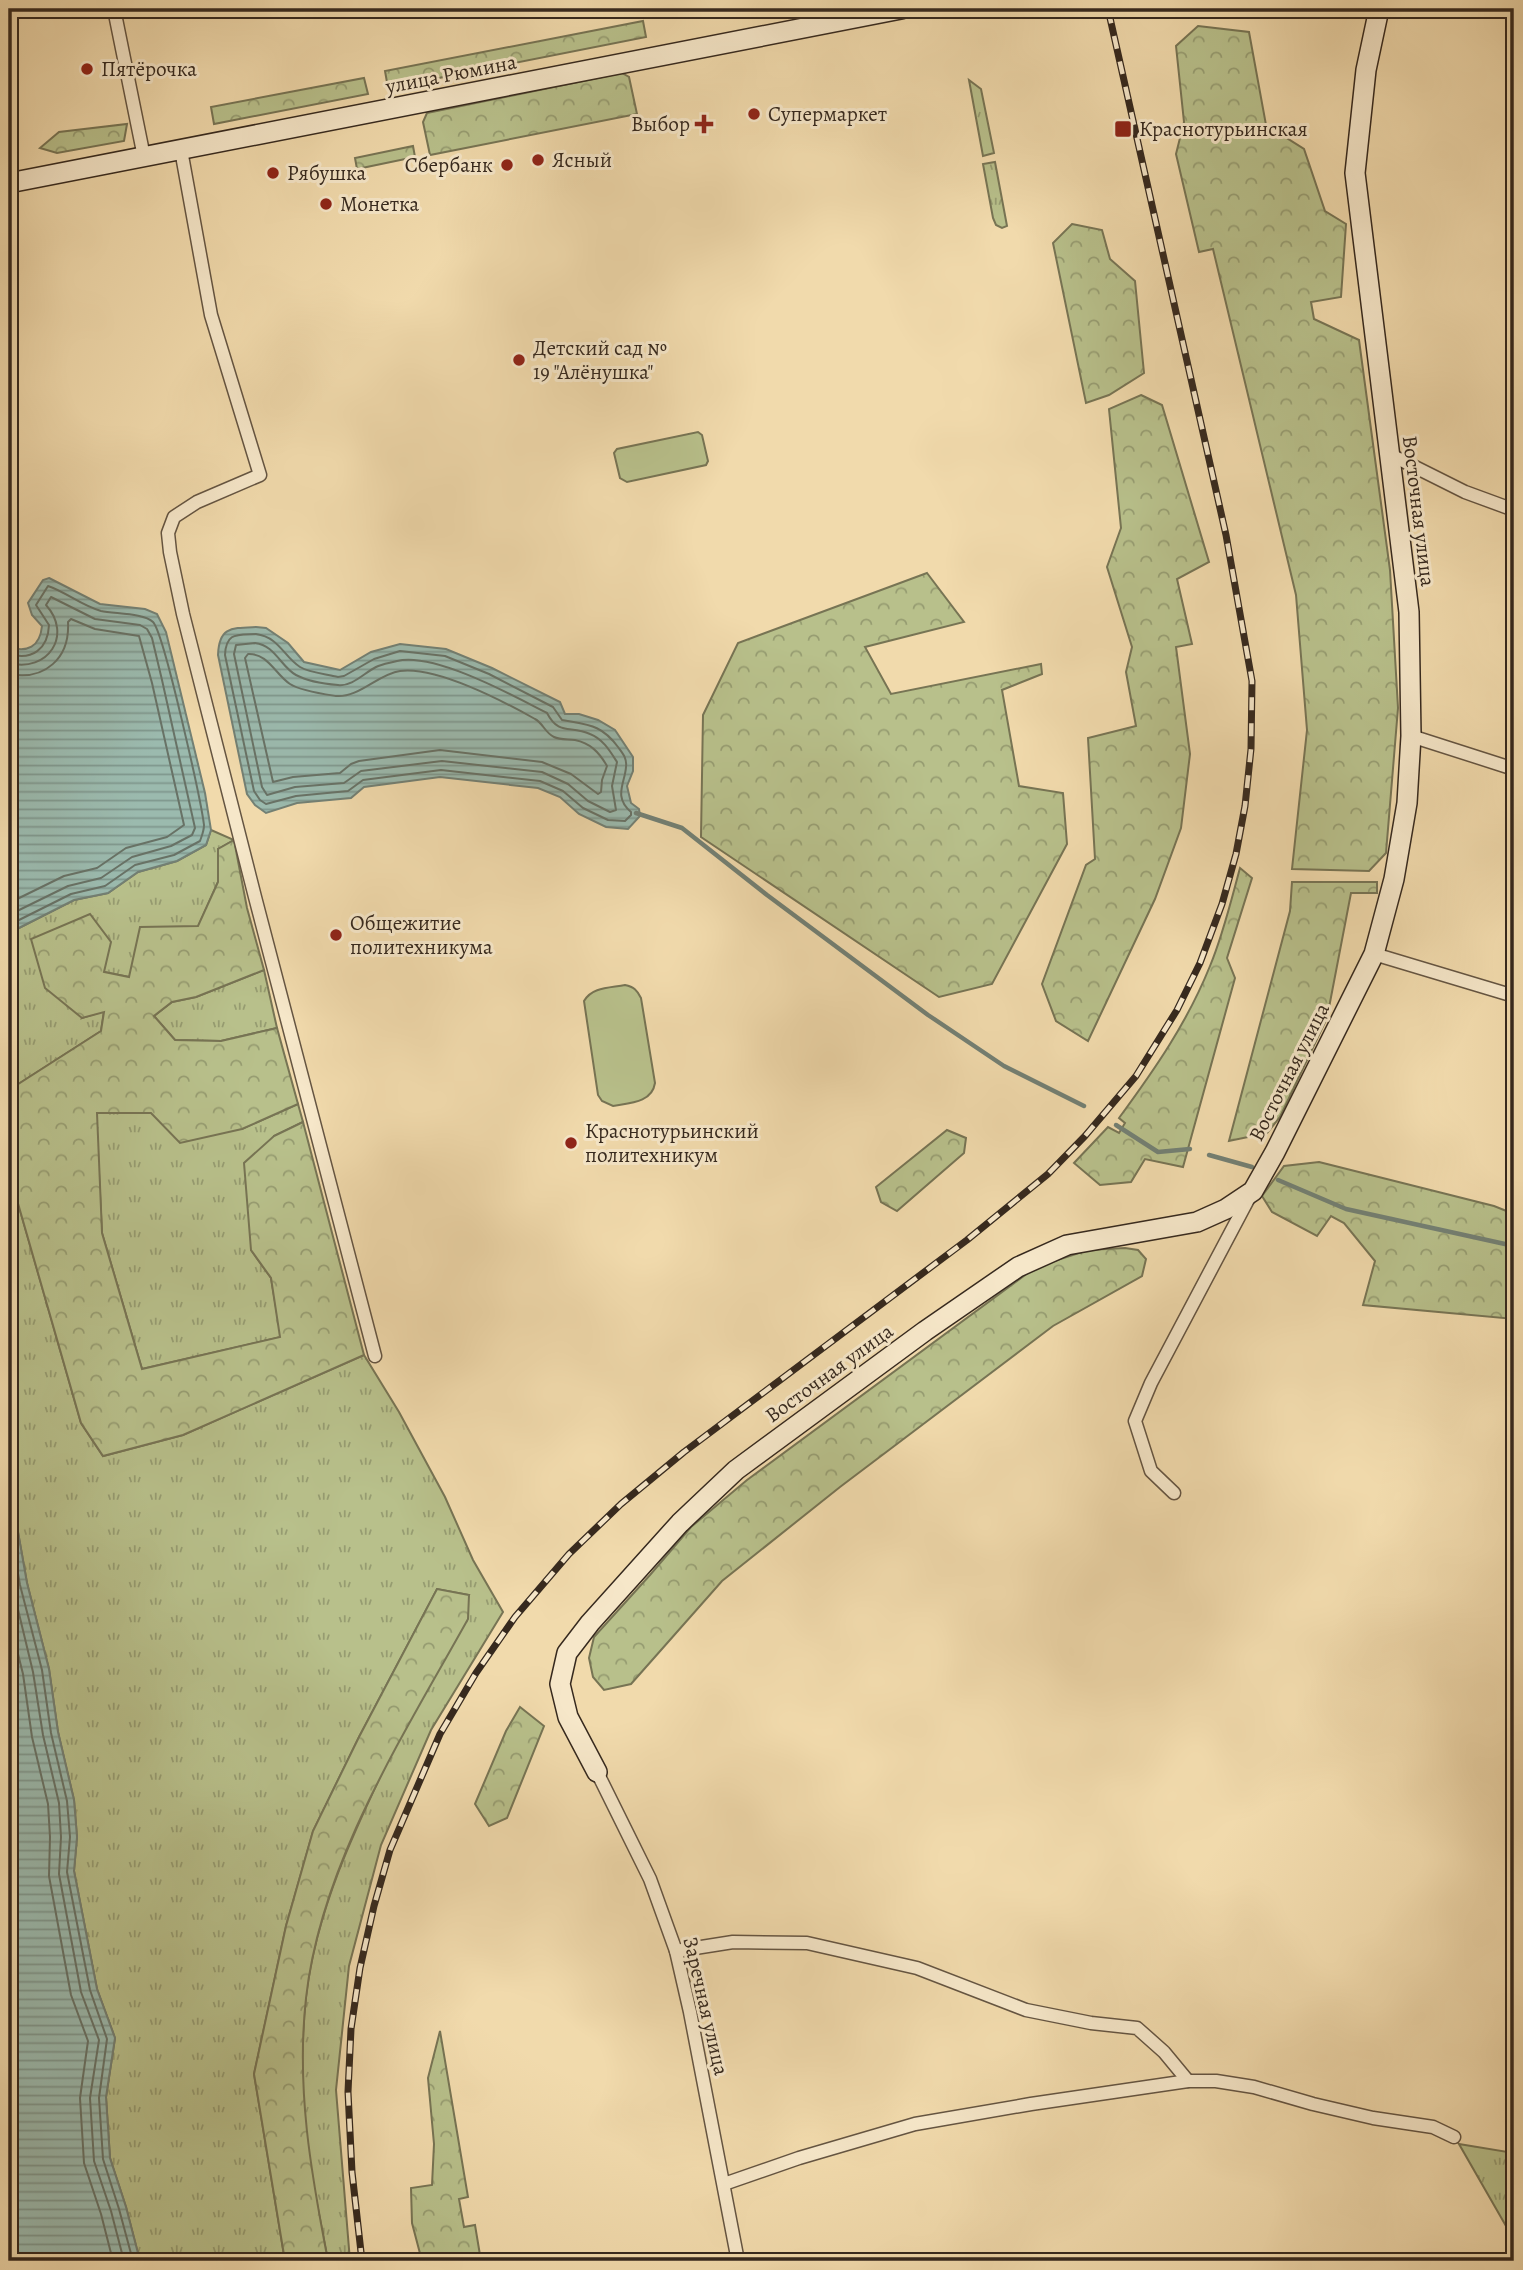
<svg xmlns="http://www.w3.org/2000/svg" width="1523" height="2270" viewBox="0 0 1523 2270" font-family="Alegreya,serif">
<defs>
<pattern id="grass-tufts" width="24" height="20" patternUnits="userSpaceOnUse" patternTransform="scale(1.75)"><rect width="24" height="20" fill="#b8c08b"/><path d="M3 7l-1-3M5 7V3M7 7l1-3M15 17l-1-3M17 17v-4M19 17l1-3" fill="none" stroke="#969c71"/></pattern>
<pattern id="forest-crowns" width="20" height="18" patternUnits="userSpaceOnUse" patternTransform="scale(1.75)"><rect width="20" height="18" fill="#b8c08b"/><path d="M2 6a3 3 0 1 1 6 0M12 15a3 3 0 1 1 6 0" fill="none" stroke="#969c71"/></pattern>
<pattern id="water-rules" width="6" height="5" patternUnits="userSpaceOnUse" patternTransform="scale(1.75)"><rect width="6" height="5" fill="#9bbaae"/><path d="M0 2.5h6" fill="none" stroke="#7f978d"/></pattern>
</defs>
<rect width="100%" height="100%" fill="#f1daac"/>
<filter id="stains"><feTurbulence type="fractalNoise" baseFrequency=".00286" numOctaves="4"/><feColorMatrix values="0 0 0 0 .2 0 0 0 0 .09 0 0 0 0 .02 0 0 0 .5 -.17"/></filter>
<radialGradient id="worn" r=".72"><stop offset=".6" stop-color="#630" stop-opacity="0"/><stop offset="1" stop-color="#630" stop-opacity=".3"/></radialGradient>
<!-- grass -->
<g fill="url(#grass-tufts)" stroke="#777454" stroke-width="2">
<polygon points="969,80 981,89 994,153 983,156"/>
<polygon points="995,162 1007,226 1002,228 996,225 993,218 983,164"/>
<polygon points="211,830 234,840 218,849 218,882 198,927 129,977 104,972 82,1018 104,1011 101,1031 9,1090 9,933 74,900 108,893 138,872 177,861 206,845"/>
<polygon points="264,970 277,1028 221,1041 175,1040 154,1016 172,1002 196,997"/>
<polygon points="298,1104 303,1122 274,1136 251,1250 271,1278 281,1337 142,1369 102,1233 96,1113 151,1113 242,1129"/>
<path d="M 9,1172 L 81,1423 L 103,1456 L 183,1435 L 364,1355 L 399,1412 L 445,1497 L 473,1560 L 503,1612 L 431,1730 L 381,1845 L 349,1966 L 336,2090 L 350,2261 L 328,2261 C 320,2215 308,2167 304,2120 C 301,2080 302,2037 306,1997 C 316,1909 356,1827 394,1748 C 419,1697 444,1646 469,1595 L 437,1589 L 359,1737 L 313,1831 L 286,1926 L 254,2074 L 285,2261 L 140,2261 L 126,2207 L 110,2158 L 106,2097 L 115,2038 L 97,1989 L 74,1871 L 77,1837 L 74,1800 L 58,1732 L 49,1669 L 27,1583 L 12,1498 L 9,1492 Z"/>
<polygon points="1459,2144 1514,2153 1514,2240"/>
</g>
<!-- forest -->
<g fill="url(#forest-crowns)" stroke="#777454" stroke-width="2">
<polygon points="643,21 646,37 388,88 385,71"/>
<polygon points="1198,26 1249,32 1266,125 1304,149 1325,211 1346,224 1341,297 1311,302 1314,319 1359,340 1390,570 1398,708 1386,853 1369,871 1292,869 1307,730 1296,595 1213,249 1199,252 1176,154 1184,122 1176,46"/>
<polygon points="622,73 629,77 637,114 430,155 423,122 427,113"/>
<polygon points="364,78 368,94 214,124 211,107"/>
<polygon points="127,124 124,141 57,153 40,148 59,132"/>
<polygon points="413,146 415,157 357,169 355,158"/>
<polygon points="1072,224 1102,230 1110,259 1135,281 1144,373 1109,395 1086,403 1053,243"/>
<polygon points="1141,395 1162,405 1209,562 1177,579 1192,644 1176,647 1190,754 1181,828 1155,899 1088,1041 1056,1021 1042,984 1086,865 1095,859 1088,738 1136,726 1126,672 1132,647 1107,567 1121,528 1109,409"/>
<polygon points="927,573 964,622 865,647 891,694 1041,664 1042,674 1002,690 1019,786 1063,793 1067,844 992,984 939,997 701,837 703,715 738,643"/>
<polygon points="234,840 247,908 264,970 196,997 172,1002 154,1016 175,1040 221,1041 277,1028 298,1104 242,1129 180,1143 151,1113 97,1113 102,1233 142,1369 280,1337 271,1278 251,1250 244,1163 274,1136 303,1122 364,1355 183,1435 103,1456 81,1423 9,1172 9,1090 101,1031 104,1012 82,1018 45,988 31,939 90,914 111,942 104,972 129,977 140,927 198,926 218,882 218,849"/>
<path d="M 1240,868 L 1252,878 L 1227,958 L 1235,978 L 1183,1167 L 1145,1159 L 1131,1182 L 1100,1185 L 1074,1163 L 1108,1127 L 1119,1133 L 1125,1123 L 1119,1118 C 1155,1069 1187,1023 1210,966 C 1223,935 1231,901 1240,868 Z"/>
<polygon points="1292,882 1377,882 1377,893 1351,893 1327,1018 1280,1117 1267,1133 1229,1141 1290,911"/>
<polygon points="947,1130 966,1138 964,1153 897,1211 881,1202 876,1187"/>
<polygon points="1319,1162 1494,1206 1514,1214 1514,1319 1363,1305 1375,1261 1344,1223 1331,1216 1317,1236 1272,1212 1262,1196 1284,1166"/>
<polygon points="1125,1248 1138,1250 1146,1259 1142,1276 1053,1326 840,1487 722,1581 631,1684 604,1690 593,1677 589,1658 594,1637 650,1575 691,1527 747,1480 1036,1267 1088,1250"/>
<path d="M 437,1589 L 469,1595 L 468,1619 C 403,1736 321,1863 306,1998 C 296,2088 311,2173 328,2261 L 285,2261 L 254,2074 L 286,1926 L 313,1831 L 359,1737 Z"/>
<polygon points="520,1707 544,1726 507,1818 489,1826 475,1804 506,1731"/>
<polygon points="440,2031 468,2197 459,2199 464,2227 475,2225 481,2261 422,2261 412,2223 411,2188 432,2185 434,2144 428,2078"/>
</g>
<!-- pitch -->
<g fill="#b8c08b" stroke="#777454" stroke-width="2">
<polygon points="698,432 702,435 708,461 706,465 627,482 620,478 614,453 617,449"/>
<path d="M 625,985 C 634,987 637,990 641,998 L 655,1083 C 652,1103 629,1103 613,1106 L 602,1101 L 598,1095 L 584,1001 C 592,987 609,988 625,985 Z"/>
</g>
<!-- water -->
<g fill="url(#water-rules)" stroke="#738074" stroke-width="2">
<path d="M 49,578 L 100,604 L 145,609 L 157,614 L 166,632 L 205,793 L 211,830 L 206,845 L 177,861 L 138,872 L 108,893 L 74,900 L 9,933 L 9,647 C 27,653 40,647 42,626 L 32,615 L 28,603 L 43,580 Z"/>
<path d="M 256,627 L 266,628 L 288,643 L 304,662 L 340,670 L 371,652 L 400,644 L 446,649 L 492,668 L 560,702 L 565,714 L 579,714 L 598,720 L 615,730 L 633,757 L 633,771 L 627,786 L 631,803 L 639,809 L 640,816 L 628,829 L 606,827 L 579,814 L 560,797 L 538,788 L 440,777 L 364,787 L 351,798 L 297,803 L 266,813 L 255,805 L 247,794 L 218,655 C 219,627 231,628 256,627 Z"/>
<polygon points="9,1492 12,1498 27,1583 49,1669 58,1732 74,1800 77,1837 74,1871 97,1989 115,2038 106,2097 110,2158 126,2207 140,2261 9,2261"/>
</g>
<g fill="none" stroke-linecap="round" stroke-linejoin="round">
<!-- shore -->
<g stroke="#687266" stroke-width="2">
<path d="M 256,634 C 279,637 284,657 300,667 C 310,673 327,674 338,677 L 344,676 L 374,659 L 400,651 L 445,656 L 489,674 L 553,707 L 562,720 C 588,725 601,724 618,747 C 623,754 627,758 626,767 C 625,783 613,797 631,812 L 631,815 L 625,821 L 608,820 L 583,808 L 563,791 L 540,781 L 441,770 L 363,780 L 348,791 L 296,796 L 266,804 L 260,800 L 254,791 L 225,655 C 226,632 237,635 256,634 Z"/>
<path d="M 255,643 C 275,645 281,667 296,675 C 307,681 326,684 338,685 C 352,687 364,673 376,667 C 382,664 390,663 397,661 C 434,652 512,695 547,713 C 559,736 570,725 590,734 C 603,739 610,751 617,762 L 612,786 L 616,810 L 610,812 L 588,801 L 568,784 L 542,772 L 442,761 L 361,771 L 344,783 L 295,787 L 267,795 L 262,787 L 234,654 L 236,645 Z"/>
<path d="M 9,654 C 32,661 48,649 49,625 L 36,605 L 48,586 C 66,592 82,606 101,611 C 114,614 144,613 153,622 C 164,633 201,801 204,825 C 204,831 202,835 200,841 L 174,855 L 135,865 L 105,886 L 71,894 L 9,925"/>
<path d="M 248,654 C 268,653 275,674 290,684 C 301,691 323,694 336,696 C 359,698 378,674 400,671 C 436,666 503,701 535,719 C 543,723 545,733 554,737 C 560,740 567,739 575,740 C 590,743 599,752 607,766 L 602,780 L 601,792 L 598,794 L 571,774 L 542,762 L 440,750 L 359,761 L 351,764 L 340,773 L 293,777 L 273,782 L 245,658 Z"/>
<path d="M 9,663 C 48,673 73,635 46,605 L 51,597 L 95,619 L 140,625 L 147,629 L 152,638 L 162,680 L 195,828 L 192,835 L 171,846 L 132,857 L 101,878 L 68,886 L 9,915"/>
<path d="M 9,674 C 45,681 70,658 68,622 L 71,619 L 95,629 L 139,636 L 152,683 L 184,825 L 167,837 L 126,848 L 97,868 L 64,876 L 9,903"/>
<polyline points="9,1522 20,1585 42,1670 51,1733 67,1801 70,1837 67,1872 90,1990 107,2039 99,2098 103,2159 119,2209 133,2261"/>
<polyline points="9,1572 33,1672 43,1735 59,1803 61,1837 59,1874 81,1992 99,2040 90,2098 94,2161 111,2211 124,2261"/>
<polyline points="9,1618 23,1674 32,1737 48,1804 50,1837 49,1876 71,1995 88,2041 80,2098 84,2163 101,2214 113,2261"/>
</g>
<!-- stream -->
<g stroke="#738074" stroke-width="4.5">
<polyline points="636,813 682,828 767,895 928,1015 1004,1066 1084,1106"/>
<polyline points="1116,1125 1158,1152 1190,1149"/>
<polyline points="1209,1155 1252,1167"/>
<polyline points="1278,1180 1346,1209 1514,1246"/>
</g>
<defs>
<g id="street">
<polyline points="114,9 144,157"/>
<polyline points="181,150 211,315 260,475 197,502 174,517 168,533 170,552 183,614 255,897 375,1356"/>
<polyline points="1389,454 1465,492 1514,510"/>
<polyline points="1411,736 1514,769"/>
<polyline points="1374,954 1514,996"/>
<polyline points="1174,1493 1151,1471 1135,1421 1151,1383 1251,1194"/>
<polyline points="597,1772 650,1879 676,1951 690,2012 738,2261"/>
<polyline points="676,1951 733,1942 807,1943 917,1968 1026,2010 1091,2023 1137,2028 1164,2052 1188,2081"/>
<polyline points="724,2184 799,2158 915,2124 1031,2104 1188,2081 1216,2081 1254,2087 1313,2104 1373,2118 1433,2127 1454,2137"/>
</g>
<g id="secondary">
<polyline points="9,183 901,9"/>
<polyline points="597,1772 568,1717 560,1684 567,1653 590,1623 680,1523 736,1470 925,1331 1018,1267 1067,1245 1197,1222 1226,1209 1253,1191 1275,1152 1374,954 1394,879 1407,803 1411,736 1409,612 1355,173 1366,70 1379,9"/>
</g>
</defs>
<!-- street casing -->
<use href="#street" stroke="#655542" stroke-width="15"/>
<!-- secondary casing -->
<use href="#secondary" stroke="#36291e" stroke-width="22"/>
<!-- street -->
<use href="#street" stroke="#f6e7c9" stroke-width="12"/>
<!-- secondary -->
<use href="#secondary" stroke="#f6e7c9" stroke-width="19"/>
<defs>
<polyline id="rail" points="362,2261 352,2172 348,2092 351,2029 360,1968 374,1906 390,1850 440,1734 476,1673 515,1617 569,1554 621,1504 684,1452 967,1240 1048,1174 1085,1136 1136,1076 1177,1010 1200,963 1222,904 1236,854 1245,806 1251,749 1252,681 1226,535 1108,9"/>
</defs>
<!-- rail casing -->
<use href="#rail" stroke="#36291e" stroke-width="7"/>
<!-- rail -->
<use href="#rail" stroke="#f6e7c9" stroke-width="4.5" stroke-dasharray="13" stroke-linecap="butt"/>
</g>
<!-- markers -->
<g fill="#8f2418" stroke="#f6e7c9" stroke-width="2.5">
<circle cx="87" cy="69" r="7"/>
<circle cx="754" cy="114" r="7"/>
<path d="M700.5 113.5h7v7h7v7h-7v7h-7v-7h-7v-7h7z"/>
<rect x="1114" y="120" width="18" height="18" rx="3.5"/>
<circle cx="538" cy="160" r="7"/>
<circle cx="507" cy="165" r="7"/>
<circle cx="273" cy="173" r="7"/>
<circle cx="326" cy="204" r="7"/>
<circle cx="519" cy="360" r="7"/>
<circle cx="336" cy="935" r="7"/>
<circle cx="571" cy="1143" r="7"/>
</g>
<g text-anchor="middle" stroke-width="6" stroke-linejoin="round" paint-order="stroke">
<!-- poi labels -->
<g font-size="21" fill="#36291e" stroke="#f6e7c9" text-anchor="start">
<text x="101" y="76">Пятёрочка</text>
<text x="768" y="121">Супермаркет</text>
<text x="690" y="131" text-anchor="end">Выбор</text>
<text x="1139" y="136">Краснотурьинская</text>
<text x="552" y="167">Ясный</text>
<text x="493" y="172" text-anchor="end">Сбербанк</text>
<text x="287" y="180">Рябушка</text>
<text x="340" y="211">Монетка</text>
<text x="533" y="355">Детский сад №<tspan x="533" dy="24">19 "Алёнушка"</tspan></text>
<text x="350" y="930">Общежитие<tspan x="350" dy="24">политехникума</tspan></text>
<text x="585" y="1138">Краснотурьинский<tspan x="585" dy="24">политехникум</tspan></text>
</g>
<!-- street labels -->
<g font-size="21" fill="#36291e" stroke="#f6e7c9">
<text transform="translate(451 74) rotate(-11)" y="7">улица Рюмина</text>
<text transform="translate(1419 511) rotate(83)" y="7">Восточная улица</text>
<text transform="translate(1289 1072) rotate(-63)" y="7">Восточная улица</text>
<text transform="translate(829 1373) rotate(-36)" y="7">Восточная улица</text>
<text transform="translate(706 2006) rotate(77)" y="7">Заречная улица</text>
</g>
</g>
<!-- margin -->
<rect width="1523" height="2270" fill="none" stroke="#f1daac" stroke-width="35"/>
<rect x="10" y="10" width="1502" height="2249" fill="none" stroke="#36291e" stroke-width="3.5"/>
<rect x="18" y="18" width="1488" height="2235" fill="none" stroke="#36291e" stroke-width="2"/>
<rect width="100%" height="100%" filter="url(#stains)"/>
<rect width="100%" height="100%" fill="url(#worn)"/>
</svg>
